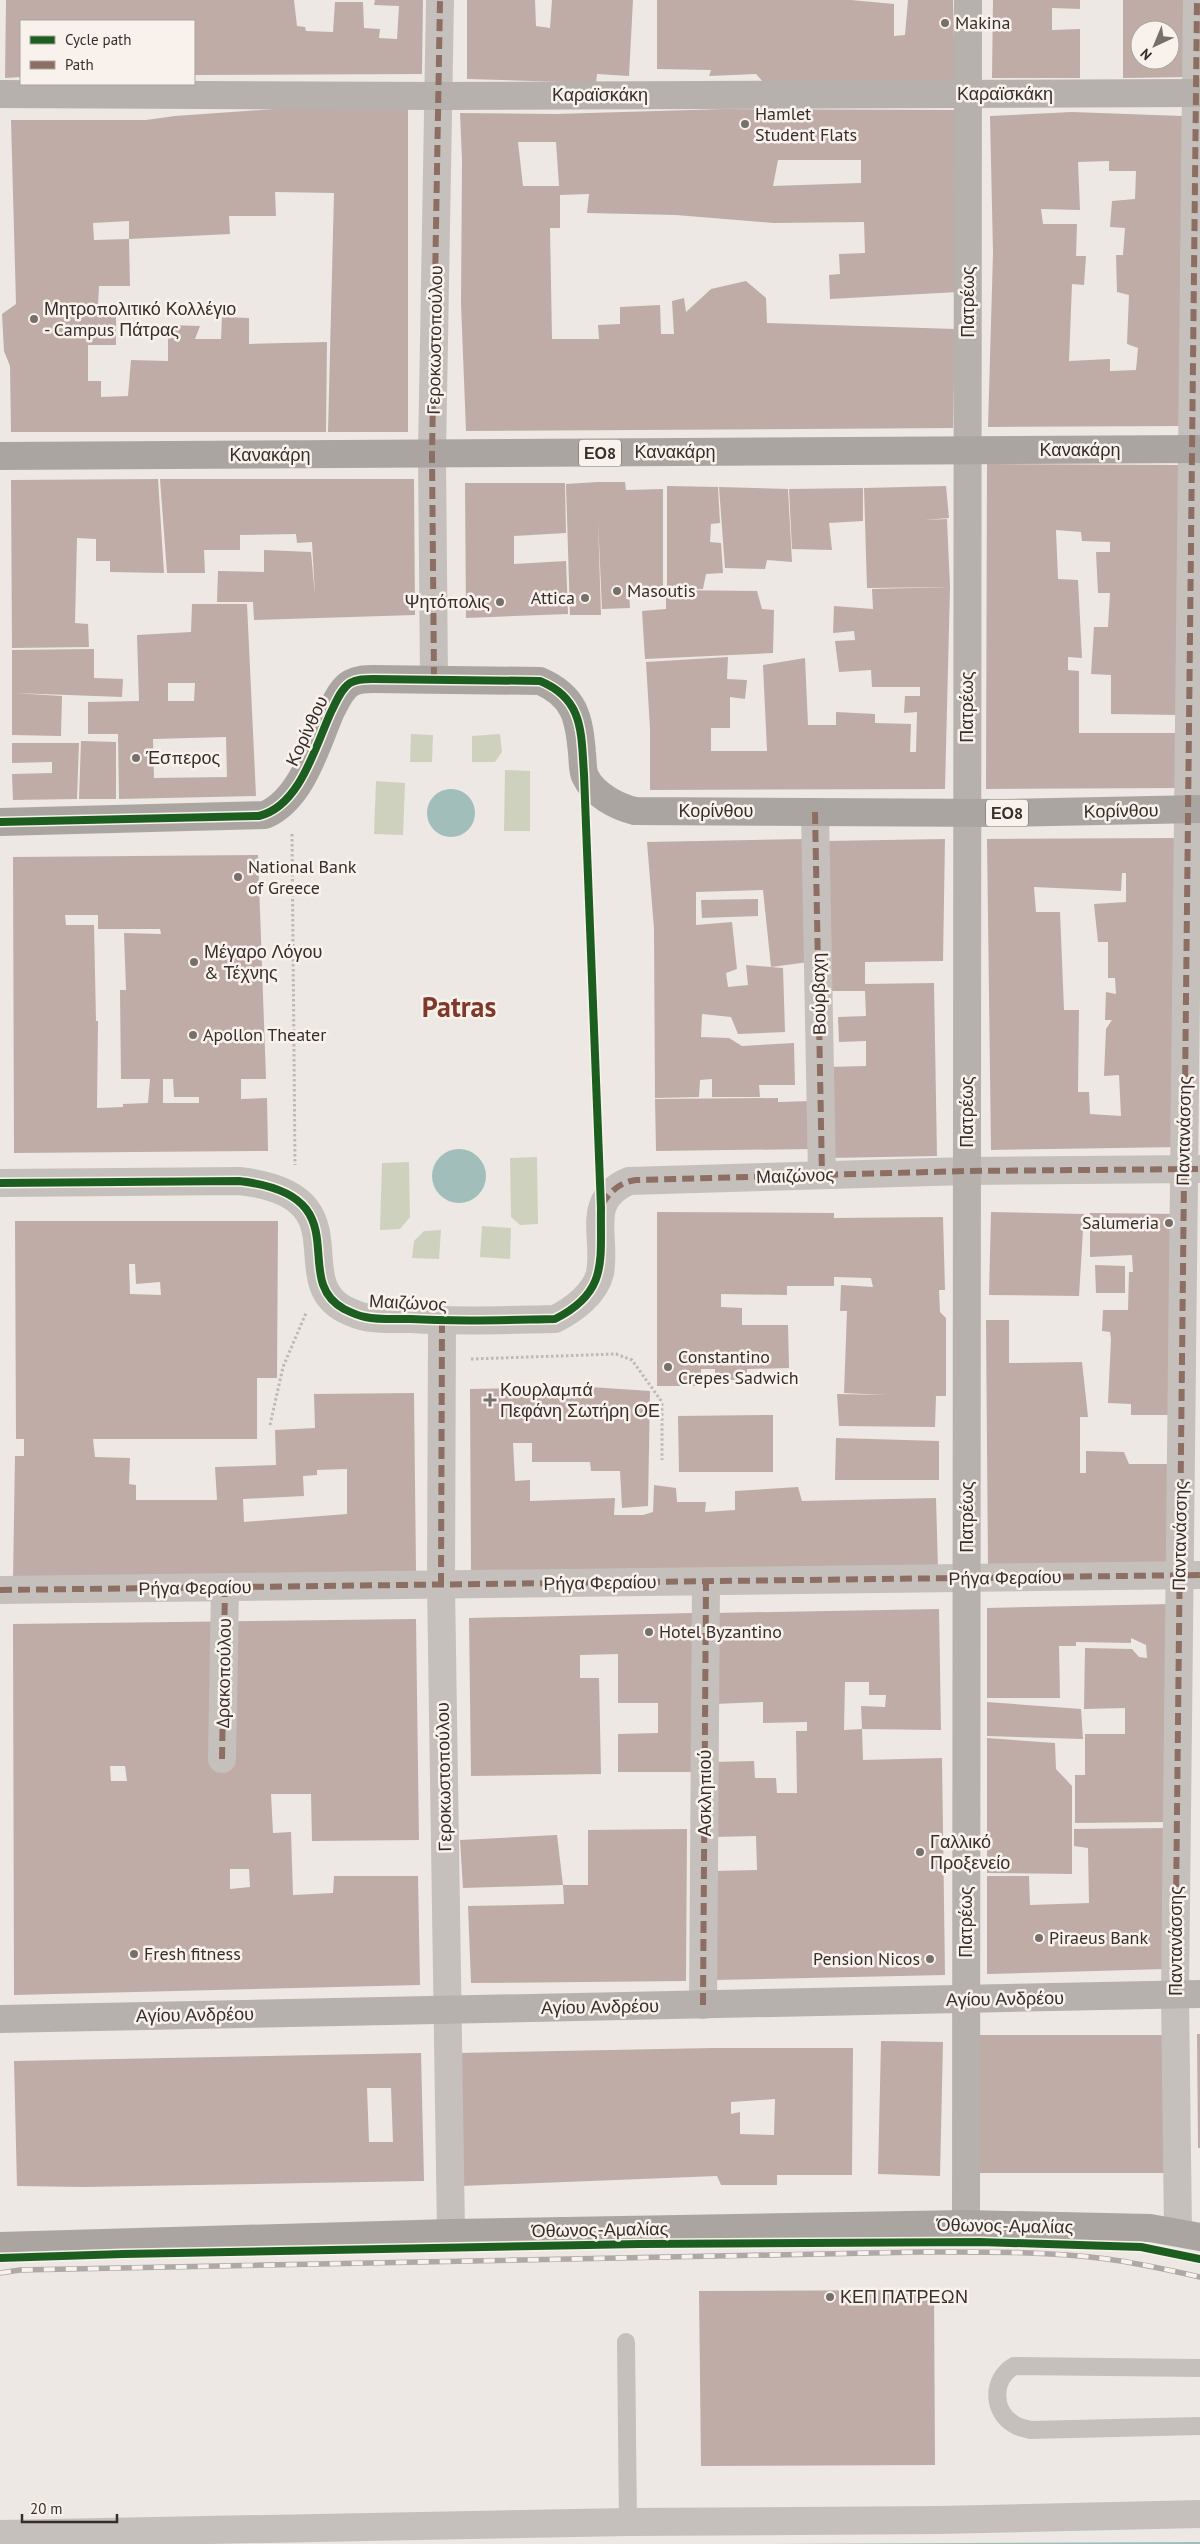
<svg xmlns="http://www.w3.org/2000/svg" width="1200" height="2544" viewBox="0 0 1200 2544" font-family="'PT Sans',sans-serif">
<rect width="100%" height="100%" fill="#ede8e4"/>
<!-- green -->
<g fill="#cfd1bf">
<polygon points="411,734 433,735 432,762 410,762"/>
<polygon points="500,734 502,752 495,762 472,762 472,736"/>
<polygon points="505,770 530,771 530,831 504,831"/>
<polygon points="376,781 405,783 403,835 374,834"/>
<polygon points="537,1157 538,1224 520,1225 511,1217 510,1158"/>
<polygon points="409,1162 410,1217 400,1229 380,1230 382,1163"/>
<polygon points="482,1226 511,1228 510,1259 480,1257"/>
<polygon points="441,1230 439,1259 412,1258 414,1241 424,1231"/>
</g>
<!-- water -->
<g fill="#a1bebb">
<circle cx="451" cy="813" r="24"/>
<circle cx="459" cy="1176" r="27"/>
<polygon points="1200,2542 1200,2544 770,2544"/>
</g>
<!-- building -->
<g fill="#bfaca7" fill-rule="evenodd">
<polygon points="6,0 294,0 297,26 305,27 306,31 333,32 335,2 363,2 364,28 380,29 379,38 397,39 399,6 374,5 375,0 423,0 422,74 194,75 194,21 21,21 21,77 5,78"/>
<polygon points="467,0 535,0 536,26 550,28 552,0 633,0 629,76 597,74 596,83 467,79"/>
<polygon points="657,0 851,0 894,4 894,36 905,35 908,0 953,0 955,81 765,84 756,74 709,76 711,70 657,69"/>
<polygon points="993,0 1080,0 1080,9 1052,8 1052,30 1080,29 1080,78 992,78"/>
<path d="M 1123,0 L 1190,0 L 1190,77 L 1123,78 ZM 1140,30 L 1170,30 L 1170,60 L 1140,60 Z"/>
<polygon points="275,109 408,109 408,432 328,432 334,193 275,192 276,216 229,216 230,234 129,239 129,221 93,223 94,240 129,239 130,286 99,286 98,306 116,305 116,345 88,345 88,381 101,381 101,397 128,396 131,360 168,361 168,325 200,326 195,339 221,339 222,317 249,318 249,344 327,342 326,432 11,432 10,366 4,351 2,314 16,304 11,120 146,120 175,116"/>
<path d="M 724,109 L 955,110 L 958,292 L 830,299 L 829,275 L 840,274 L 839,254 L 865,253 L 864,222 L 774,223 L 676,215 L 587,213 L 589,194 L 560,195 L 560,228 L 550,228 L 552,339 L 599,339 L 598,325 L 620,324 L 620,307 L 660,305 L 661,334 L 674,334 L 672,301 L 684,298 L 686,312 L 711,289 L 746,281 L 766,298 L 767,323 L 955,329 L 953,428 L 466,431 L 461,304 L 462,160 L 460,113 L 556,114 ZM 518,142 L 556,142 L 559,186 L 523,186 ZM 778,160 L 861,160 L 861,183 L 773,186 Z"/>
<path d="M 1072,112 L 1182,116 L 1181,426 L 988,427 L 993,253 L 990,116 ZM 1109,161 L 1109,171 L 1136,171 L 1135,199 L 1112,201 L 1110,227 L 1125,228 L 1123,255 L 1116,255 L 1117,292 L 1129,295 L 1127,344 L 1138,348 L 1136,370 L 1110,371 L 1110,359 L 1069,361 L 1072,284 L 1084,285 L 1086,256 L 1076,256 L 1077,224 L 1043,224 L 1041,209 L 1080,210 L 1078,162 Z"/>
<polygon points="987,464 1180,465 1180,715 1111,714 1111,675 1091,674 1094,627 1108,627 1110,593 1098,593 1096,552 1110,552 1110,542 1082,541 1081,532 1056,530 1058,579 1078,580 1082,658 1068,657 1068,670 1079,671 1079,733 1180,733 1179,788 986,789"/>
<polygon points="158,479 164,573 110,572 110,561 96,561 96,539 77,538 75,623 88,624 89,647 12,648 11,480"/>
<polygon points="160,479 414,479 415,615 254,620 253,602 217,602 218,571 264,572 264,550 311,552 315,596 312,542 297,543 296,534 240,535 240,550 204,550 205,573 167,573"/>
<polygon points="598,482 625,482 626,490 663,489 663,592 629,593 630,608 602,609 598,520 601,615 570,615 566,484"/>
<polygon points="465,483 565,483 566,533 514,536 514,564 566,561 568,614 466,618"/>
<polygon points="667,486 718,487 720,523 711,524 710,542 721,543 723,573 706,574 703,589 667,589"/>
<polygon points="946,486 949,518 924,520 947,519 950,587 867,588 864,488"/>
<polygon points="719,487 788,489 792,562 767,560 765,569 725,568"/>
<polygon points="863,488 863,521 829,523 832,550 792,549 789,489"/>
<polygon points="950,587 945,789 650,790 650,729 646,662 728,657 727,679 747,680 745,699 730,697 730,728 711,728 711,751 767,751 763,665 805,658 808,725 836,725 836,712 875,714 875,723 911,724 910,752 916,752 917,712 904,713 905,696 920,696 920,687 872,687 871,670 839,672 835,641 855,640 854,631 833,633 834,606 873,609 872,589"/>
<polygon points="666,590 757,591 762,609 774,610 773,653 645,659 642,611 666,609"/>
<path d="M 192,604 L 247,604 L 256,796 L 119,799 L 118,734 L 88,734 L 88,702 L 139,701 L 137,635 L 191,632 ZM 168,683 L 195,683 L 194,701 L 168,701 ZM 226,737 L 227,777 L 154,778 L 153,739 Z"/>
<polygon points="94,649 94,678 123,679 122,697 14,693 62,696 61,736 12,735 12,650"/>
<polygon points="81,741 116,742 116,799 79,799"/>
<polygon points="12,743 79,743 77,799 13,800 12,774 52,773 52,762 12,763"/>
<path d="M 1179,838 L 1182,1147 L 991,1150 L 987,839 ZM 1122,873 L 1126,873 L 1126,902 L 1094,904 L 1098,942 L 1108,942 L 1108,978 L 1115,978 L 1116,994 L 1106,992 L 1105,1020 L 1112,1020 L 1106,1029 L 1104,1076 L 1119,1075 L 1121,1116 L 1090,1114 L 1089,1092 L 1078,1092 L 1079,1010 L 1064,1010 L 1060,912 L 1036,912 L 1034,887 L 1121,891 Z"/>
<path d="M 806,839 L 809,962 L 771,967 L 783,968 L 785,1032 L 738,1034 L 731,1017 L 702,1014 L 701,1037 L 729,1038 L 742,1046 L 794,1043 L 795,1085 L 759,1085 L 760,1097 L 712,1097 L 712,1079 L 700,1080 L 699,1097 L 655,1098 L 654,929 L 647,842 ZM 763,890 L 771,967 L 746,965 L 748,985 L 728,987 L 726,973 L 737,969 L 732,922 L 696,925 L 696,892 Z"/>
<polygon points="945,839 943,961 865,962 865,984 934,983 937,1156 829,1158 827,1067 866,1066 866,1041 839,1042 838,1017 866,1016 865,991 828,991 826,841"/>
<path d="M 258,855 L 266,1079 L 241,1079 L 241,1099 L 267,1098 L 268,1151 L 14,1153 L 13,857 ZM 65,915 L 98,915 L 98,929 L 160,929 L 161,934 L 124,933 L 126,990 L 120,990 L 121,1079 L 150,1079 L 148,1103 L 123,1104 L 123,1107 L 97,1108 L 98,1021 L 96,1021 L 94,925 L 66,925 ZM 163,1079 L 173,1079 L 174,1097 L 199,1097 L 199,1103 L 163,1103 Z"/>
<polygon points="758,899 758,916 702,918 701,900"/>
<polygon points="778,1098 778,1102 812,1101 813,1149 656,1151 655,1099"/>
<polygon points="657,1212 834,1213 834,1218 943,1217 945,1290 939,1290 940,1312 946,1318 946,1396 936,1396 935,1427 839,1426 837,1394 887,1395 844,1393 847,1311 840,1311 841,1285 873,1287 871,1278 834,1277 834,1286 787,1286 787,1295 721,1294 721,1307 742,1308 742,1325 788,1325 789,1368 747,1369 747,1380 715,1380 715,1369 701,1369 701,1386 657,1386"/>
<polygon points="991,1212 1084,1214 1079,1296 989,1295"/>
<polygon points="1090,1213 1182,1214 1177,1415 1131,1415 1131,1404 1108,1403 1111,1339 1110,1332 1102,1331 1103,1310 1128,1310 1129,1272 1133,1272 1132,1255 1090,1257"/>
<path d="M 15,1221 L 278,1221 L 277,1378 L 257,1378 L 257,1439 L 93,1439 L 95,1457 L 130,1458 L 129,1484 L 136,1485 L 136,1500 L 217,1500 L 215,1467 L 276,1465 L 275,1430 L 315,1428 L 314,1394 L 414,1393 L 416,1571 L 13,1579 L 15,1456 L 24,1456 L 24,1439 L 16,1439 ZM 129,1264 L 135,1264 L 136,1284 L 160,1282 L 161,1295 L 130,1294 ZM 347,1469 L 347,1514 L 244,1522 L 243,1499 L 304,1496 L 303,1476 L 317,1475 L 317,1470 Z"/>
<polygon points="1095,1265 1125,1266 1125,1293 1096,1293"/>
<polygon points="986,1320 1009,1320 1009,1363 1082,1362 1088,1417 1080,1417 1080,1473 1086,1473 1086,1451 1124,1452 1129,1464 1176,1464 1173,1565 988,1568"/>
<polygon points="590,1387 650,1391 648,1506 622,1508 620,1471 591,1471 590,1462 532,1462 532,1443 513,1443 515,1481 530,1480 530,1501 615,1498 614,1515 643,1515 653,1512 654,1485 676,1488 677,1502 706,1502 705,1512 735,1510 735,1491 798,1487 802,1501 936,1498 938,1569 471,1571 470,1389"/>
<polygon points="773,1415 773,1472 679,1472 678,1416"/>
<polygon points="836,1438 939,1441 939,1480 835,1480"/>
<polygon points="1171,1604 1168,1822 1075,1823 1075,1775 1085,1775 1085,1734 1125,1734 1125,1708 1084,1709 1085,1648 1132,1649 1139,1657 1147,1658 1146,1645 1131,1638 1131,1643 1076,1642 1076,1646 1059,1646 1060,1698 987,1698 987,1608"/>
<polygon points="939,1609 941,1730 862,1729 861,1706 885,1707 886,1695 869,1695 869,1682 845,1682 844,1730 862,1729 863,1760 942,1758 945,1975 714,1980 714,1871 757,1870 756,1836 714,1837 714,1762 754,1761 755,1778 776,1778 777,1793 797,1793 796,1731 807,1731 807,1722 763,1723 763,1702 714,1704 714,1613"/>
<polygon points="693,1613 695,1772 618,1772 618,1734 658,1733 658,1703 618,1703 618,1654 580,1655 580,1678 599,1678 601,1774 471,1776 469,1618"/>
<path d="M 416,1619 L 419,1840 L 312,1841 L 311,1794 L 271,1794 L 273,1833 L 291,1832 L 293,1895 L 333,1893 L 334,1876 L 418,1876 L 420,1985 L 14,1995 L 13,1624 ZM 110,1766 L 125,1766 L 127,1781 L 111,1781 ZM 230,1869 L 249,1869 L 250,1887 L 230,1889 Z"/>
<polygon points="987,1702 1081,1709 1083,1739 987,1736"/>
<polygon points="987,1738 1055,1743 1056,1769 1072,1786 1072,1874 987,1873"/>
<polygon points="1168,1828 1165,1969 987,1974 987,1876 1029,1876 1030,1905 1089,1903 1088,1848 1074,1846 1074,1829"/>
<polygon points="687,1829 686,1981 471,1983 468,1906 564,1904 563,1885 588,1885 588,1830"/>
<polygon points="557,1835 563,1885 463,1888 460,1840"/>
<polygon points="1197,2034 1200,2034 1200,2148 1198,2148"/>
<polygon points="980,2035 1164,2035 1165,2173 980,2173"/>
<polygon points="881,2041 943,2042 940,2176 878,2174"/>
<path d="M 712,2048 L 853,2048 L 852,2175 L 777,2175 L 777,2185 L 721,2185 L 717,2176 L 461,2186 L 457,2053 ZM 775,2099 L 774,2135 L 740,2134 L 740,2112 L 731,2114 L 731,2102 Z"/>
<path d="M 421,2053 L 424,2181 L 83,2187 L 17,2186 L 14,2061 ZM 367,2088 L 391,2088 L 393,2142 L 369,2142 Z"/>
<polygon points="934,2290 935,2465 701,2466 699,2291"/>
</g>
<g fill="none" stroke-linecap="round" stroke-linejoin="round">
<!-- path -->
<g stroke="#bfb9b5" stroke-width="3" stroke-dasharray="2.5 2.5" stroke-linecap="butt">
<polyline points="586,822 598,1165"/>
<polyline points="292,834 295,1165"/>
<polyline points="471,1359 616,1354 632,1360 662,1402 662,1460"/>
<polyline points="270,1425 283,1367 306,1313"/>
</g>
<!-- lane -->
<g stroke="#c6c0bd" stroke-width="18">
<polyline points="626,2342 628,2522"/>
<path d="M 1200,2368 L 1014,2366 C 992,2379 991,2411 1015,2425 C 1019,2428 1025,2428 1030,2430 L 1200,2426"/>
</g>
<!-- street -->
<g stroke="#c6c0bd" stroke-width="28">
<polyline points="434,679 432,454 440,0"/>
<polyline points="815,812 822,1175"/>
<path d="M 0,1183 L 239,1181 C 364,1195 287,1278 344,1309 C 350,1312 359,1316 365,1317 C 379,1320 396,1319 411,1319 C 459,1322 507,1320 555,1319 C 573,1310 595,1294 600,1273 C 607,1237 584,1200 629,1181 L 967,1171 L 1200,1169"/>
<polyline points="442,1321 441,1585 451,2233"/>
<polyline points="0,1590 1200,1575"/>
<polyline points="222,1759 225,1588"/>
<polyline points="703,2005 706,1582"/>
<polyline points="1178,2232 1175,1995 1197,0"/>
<polyline points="0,2534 628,2522 939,2520 1200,2514"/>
</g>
<!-- secondary -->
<g stroke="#b7b1ad" stroke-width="28">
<polyline points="0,94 440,96 1200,93"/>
<polyline points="0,2019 1200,1994"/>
<polyline points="966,2224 968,0"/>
</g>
<!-- primary -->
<g stroke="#aba5a2" stroke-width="28">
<polyline points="0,456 1200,449"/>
<path d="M 0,822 L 265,815 C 302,799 316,746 331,711 C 336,702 341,689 351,683 C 358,679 365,679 373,679 L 540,681 C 575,696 579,718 582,753 C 583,760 582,769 585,776 C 593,794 617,807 635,811 L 1002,813 L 1200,809"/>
<polyline points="0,2246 451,2233 966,2224 1150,2228 1200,2237"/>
</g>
<defs>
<path id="rail" d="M 0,2273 L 20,2270 L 920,2252 C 982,2252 1045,2251 1107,2259 C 1138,2263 1169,2270 1200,2277"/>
</defs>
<!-- rail casing -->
<use href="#rail" stroke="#aea9a7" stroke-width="5.5"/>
<!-- rail -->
<use href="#rail" stroke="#f9f2ec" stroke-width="4" stroke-dasharray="11" stroke-linecap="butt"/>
<!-- quiet -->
<g stroke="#8d6e63" stroke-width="6" stroke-dasharray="12 6" stroke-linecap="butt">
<polyline points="434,679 432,454 440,0"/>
<polyline points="815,812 822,1175"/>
<path d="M 602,1205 C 609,1192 620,1182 636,1180 L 967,1171 L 1200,1169"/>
<polyline points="441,1585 442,1321"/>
<polyline points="0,1590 1200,1575"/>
<polyline points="222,1759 225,1588"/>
<polyline points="1175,1995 1197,0"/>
<polyline points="703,2005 706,1582"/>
</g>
<defs>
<g id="cycleway">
<path d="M 0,822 L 259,816 C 300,806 315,747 331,712 C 336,702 341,689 350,683 C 357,679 365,679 373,679 L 540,681 C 584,699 581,733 584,774 L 601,1208 C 600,1260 609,1292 555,1319 C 507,1320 459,1322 411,1319 C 396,1319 379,1320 365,1317 C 359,1316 350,1312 344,1309 C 287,1278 364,1195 239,1181 L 0,1183"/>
<polyline points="0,2258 123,2254 640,2244 980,2242 1141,2247 1200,2259"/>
</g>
</defs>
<!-- cycleway casing -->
<use href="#cycleway" stroke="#f9f2ec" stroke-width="11"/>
<!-- cycleway -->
<use href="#cycleway" stroke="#1b5e20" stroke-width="8"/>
</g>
<!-- markers -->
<g fill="#776f6c" stroke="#f9f2ec" stroke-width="2">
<circle cx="945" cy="23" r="5"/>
<circle cx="745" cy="124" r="5"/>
<circle cx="34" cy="319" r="5"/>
<circle cx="617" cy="591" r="5"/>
<circle cx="585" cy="598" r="5"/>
<circle cx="500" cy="602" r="5"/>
<circle cx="136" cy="758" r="5"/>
<circle cx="238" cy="877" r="5"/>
<circle cx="194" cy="962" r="5"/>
<circle cx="193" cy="1035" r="5"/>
<circle cx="1169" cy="1223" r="5"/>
<circle cx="668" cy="1367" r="5"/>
<path d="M487.5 1392.5h5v5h5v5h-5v5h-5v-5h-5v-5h5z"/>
<circle cx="649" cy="1632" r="5"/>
<circle cx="920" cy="1852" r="5"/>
<circle cx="1039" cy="1938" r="5"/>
<circle cx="134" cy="1954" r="5"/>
<circle cx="930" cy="1959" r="5"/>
<circle cx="830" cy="2297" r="5"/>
</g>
<g text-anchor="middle" stroke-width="5" stroke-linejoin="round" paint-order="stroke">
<!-- shield labels -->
<g fill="#f9f2ec" stroke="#716965" stroke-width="1">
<rect x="579" y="439.5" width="42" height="27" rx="4"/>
<rect x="986" y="799.5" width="42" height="27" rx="4"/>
</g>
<g font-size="16" font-weight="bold" fill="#372e2b">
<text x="600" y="459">ΕΟ8</text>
<text x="1007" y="819">ΕΟ8</text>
</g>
<!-- poi labels -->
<g font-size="18" fill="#372e2b" stroke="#f9f2ec" text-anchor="start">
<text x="955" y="29">Makina</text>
<text x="755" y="120">Hamlet<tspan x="755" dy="21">Student Flats</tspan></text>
<text x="44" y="315">Μητροπολιτικό Κολλέγιο<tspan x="44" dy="21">- Campus Πάτρας</tspan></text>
<text x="627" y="597">Masoutis</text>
<text x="575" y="604" text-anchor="end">Attica</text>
<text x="490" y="608" text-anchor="end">Ψητόπολις</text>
<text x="146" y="764">Έσπερος</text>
<text x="248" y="873">National Bank<tspan x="248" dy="21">of Greece</tspan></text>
<text x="204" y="958">Μέγαρο Λόγου<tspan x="204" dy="21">&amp; Τέχνης</tspan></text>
<text x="203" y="1041">Apollon Theater</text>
<text x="1159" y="1229" text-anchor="end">Salumeria</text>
<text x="678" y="1363">Constantino<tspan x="678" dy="21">Crepes Sadwich</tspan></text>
<text x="500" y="1396">Κουρλαμπά<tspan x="500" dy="21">Πεφάνη Σωτήρη ΟΕ</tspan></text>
<text x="659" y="1638">Hotel Byzantino</text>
<text x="930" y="1848">Γαλλικό<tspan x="930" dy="21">Προξενείο</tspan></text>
<text x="1049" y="1944">Piraeus Bank</text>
<text x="144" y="1960">Fresh fitness</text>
<text x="920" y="1965" text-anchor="end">Pension Nicos</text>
<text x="840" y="2303">ΚΕΠ ΠΑΤΡΕΩΝ</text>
</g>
<!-- street labels -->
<g font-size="18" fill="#372e2b" stroke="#f9f2ec">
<text x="1005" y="100">Καραϊσκάκη</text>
<text x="600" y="101">Καραϊσκάκη</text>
<text transform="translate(968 302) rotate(-90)" y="6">Πατρέως</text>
<text transform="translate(435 340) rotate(-89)" y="6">Γεροκωστοπούλου</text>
<text x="1080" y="456">Κανακάρη</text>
<text x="675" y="458">Κανακάρη</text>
<text x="270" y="461">Κανακάρη</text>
<text transform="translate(967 707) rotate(-90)" y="6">Πατρέως</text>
<text transform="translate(307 731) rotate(-65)" y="6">Κορίνθου</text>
<text x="716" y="817">Κορίνθου</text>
<text transform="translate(1121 811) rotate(-1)" y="6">Κορίνθου</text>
<text transform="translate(819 994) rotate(-91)" y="6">Βούρβαχη</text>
<text transform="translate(967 1112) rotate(-90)" y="6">Πατρέως</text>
<text transform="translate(1184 1131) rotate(-89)" y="6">Παντανάσσης</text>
<text transform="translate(795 1176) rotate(-2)" y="6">Μαιζώνος</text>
<text transform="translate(408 1303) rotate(3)" y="6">Μαιζώνος</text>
<text transform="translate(967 1517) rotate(-90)" y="6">Πατρέως</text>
<text transform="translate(1180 1536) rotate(-89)" y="6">Παντανάσσης</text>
<text transform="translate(1005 1578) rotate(-1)" y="6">Ρήγα Φεραίου</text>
<text transform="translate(600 1583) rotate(-1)" y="6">Ρήγα Φεραίου</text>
<text transform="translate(195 1588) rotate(-1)" y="6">Ρήγα Φεραίου</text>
<text transform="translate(224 1673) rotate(-89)" y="6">Δρακοπούλου</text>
<text transform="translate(444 1777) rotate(-91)" y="6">Γεροκωστοπούλου</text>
<text transform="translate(705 1793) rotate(-90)" y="6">Ασκληπιού</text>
<text transform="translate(966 1922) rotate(-90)" y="6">Πατρέως</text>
<text transform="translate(1176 1941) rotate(-90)" y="6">Παντανάσσης</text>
<text transform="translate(1005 1999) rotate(-1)" y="6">Αγίου Ανδρέου</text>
<text transform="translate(600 2007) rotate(-1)" y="6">Αγίου Ανδρέου</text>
<text transform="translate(195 2015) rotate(-1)" y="6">Αγίου Ανδρέου</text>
<text transform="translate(1005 2226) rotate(1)" y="6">Όθωνος-Αμαλίας</text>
<text transform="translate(600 2230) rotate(-1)" y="6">Όθωνος-Αμαλίας</text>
</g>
<!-- town labels -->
<g font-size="28" font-weight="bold" fill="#7f392b" stroke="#f9f2ec">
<text x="459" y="1017">Patras</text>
</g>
</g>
<!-- legend -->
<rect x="20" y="20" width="175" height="65" fill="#f9f2ec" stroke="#aba49f"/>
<rect x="30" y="36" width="25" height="8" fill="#1b5e20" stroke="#aba49f"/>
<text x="65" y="45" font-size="15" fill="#372e2b">Cycle path</text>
<rect x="30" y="61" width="25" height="8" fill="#8d6e63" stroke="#aba49f"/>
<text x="65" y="70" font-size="15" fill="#372e2b">Path</text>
<!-- north arrow -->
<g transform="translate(1155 45) rotate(224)"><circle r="24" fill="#f9f2ec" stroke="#aba49f"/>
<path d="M0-4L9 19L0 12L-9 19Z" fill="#776f6c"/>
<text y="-8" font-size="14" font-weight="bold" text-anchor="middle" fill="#372e2b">N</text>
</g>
<!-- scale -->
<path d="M22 2514v8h95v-8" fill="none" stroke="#372e2b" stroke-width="2.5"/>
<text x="30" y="2514" font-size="15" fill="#372e2b" stroke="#f9f2ec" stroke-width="4" paint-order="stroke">20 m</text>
</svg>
